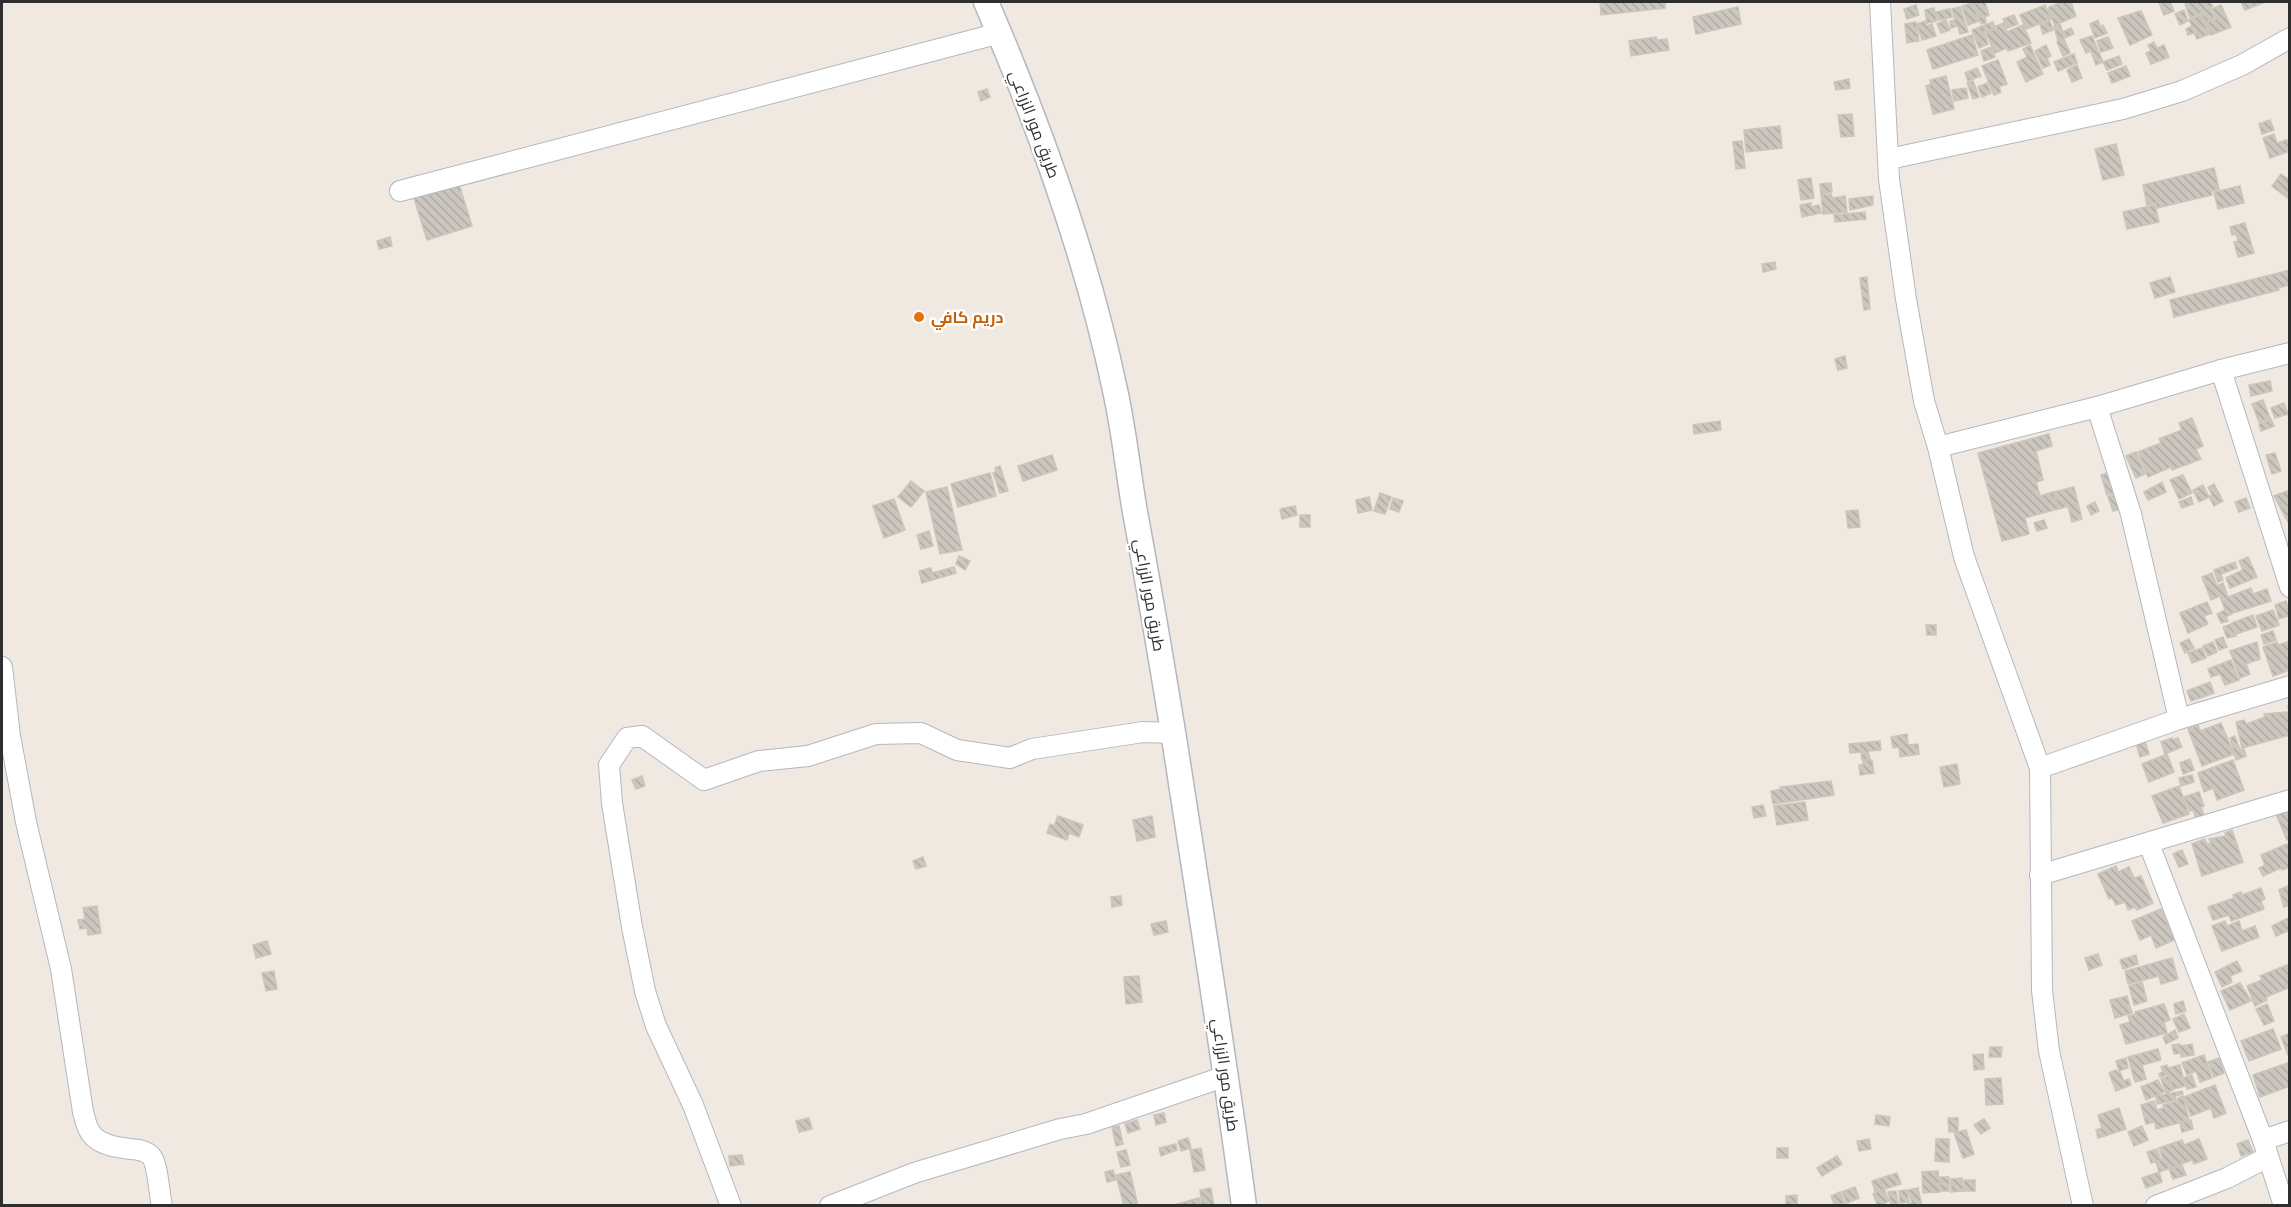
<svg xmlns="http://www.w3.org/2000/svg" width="2291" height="1207" viewBox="0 0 2291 1207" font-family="Figtree,Cairo,sans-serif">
<defs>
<pattern id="building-back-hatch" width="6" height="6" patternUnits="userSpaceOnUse" patternTransform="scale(1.5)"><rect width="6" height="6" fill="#cbc7bf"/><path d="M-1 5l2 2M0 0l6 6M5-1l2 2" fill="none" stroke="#afaba4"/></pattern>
</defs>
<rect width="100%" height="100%" fill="#efe9e1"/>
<!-- building -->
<g fill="url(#building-back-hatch)" stroke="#cbc5ba" stroke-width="1.5">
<polygon points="1600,2 1665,2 1665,8 1601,15"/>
<polygon points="1974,2 1985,2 1989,15 1985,17 1986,23 1981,24"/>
<polygon points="2062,2 2071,2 2076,16 2055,25 2048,10 2049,7"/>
<polygon points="2170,2 2174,11 2164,15 2159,3"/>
<polygon points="2192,2 2210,2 2213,7 2210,7 2214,18 2206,22 2201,13 2190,18 2185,4"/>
<polygon points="2241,2 2265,2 2245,10"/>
<polygon points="1973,3 1979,21 1968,25 1962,6"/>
<polygon points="1916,5 1919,15 1907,19 1904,9"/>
<polygon points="2045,5 2051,19 2026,29 2020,15"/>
<polygon points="2221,5 2231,27 2211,35 2205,23 2216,19 2212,9"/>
<polygon points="1738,7 1741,24 1696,34 1693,17"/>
<polygon points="1960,7 1968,32 1960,34 1958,26 1951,28 1950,21 1955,20 1952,9"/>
<polygon points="1934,8 1937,21 1927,23 1925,10"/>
<polygon points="1950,9 1952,17 1939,20 1936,12"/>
<polygon points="2184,10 2188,21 2180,25 2175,14"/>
<polygon points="2141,11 2152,35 2130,45 2118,18"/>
<polygon points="2014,15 2018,24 2007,28 2003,19"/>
<polygon points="2201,15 2209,34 2197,39 2194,33 2188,35 2186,29 2192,26 2189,20"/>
<polygon points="1946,20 1950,30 1941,33 1937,24"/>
<polygon points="2098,20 2100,27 2103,25 2107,33 2095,38 2090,24"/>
<polygon points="1925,21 1927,26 1932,24 1936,36 1922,40 1917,24"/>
<polygon points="2050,21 2053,30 2043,34 2040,25"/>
<polygon points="1916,22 1919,41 1907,43 1905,24"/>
<polygon points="1993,22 1995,28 1984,32 1988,44 1979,48 1972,30"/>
<polygon points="2004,23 2007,32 2023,25 2031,43 2008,51 2007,48 1995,53 1986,33 1997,28 1996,26"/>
<polygon points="2060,24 2063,32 2071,28 2074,34 2058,41 2054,26"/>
<polygon points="1972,35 1978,55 1933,69 1927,50"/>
<polygon points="2092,36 2103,62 2096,65 2091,51 2086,53 2080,40"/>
<polygon points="1656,37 1657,40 1667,39 1669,50 1631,56 1629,41"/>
<polygon points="2108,37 2113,48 2101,52 2097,41"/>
<polygon points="2064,39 2070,53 2063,56 2057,42"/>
<polygon points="2154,42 2157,48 2164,45 2169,57 2151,64 2146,53 2151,51 2148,45"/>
<polygon points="2030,45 2043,74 2026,82 2017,62 2027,57 2023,49"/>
<polygon points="2046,45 2051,56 2047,58 2050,65 2043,68 2035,51"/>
<polygon points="1991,47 1995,57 1984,61 1981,51"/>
<polygon points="2074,54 2077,63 2058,71 2054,62"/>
<polygon points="2119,56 2122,64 2107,70 2103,62"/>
<polygon points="1998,60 2007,84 1999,87 2001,92 1994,95 1982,66"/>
<polygon points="2077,65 2082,78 2072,82 2067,70"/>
<polygon points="2126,66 2130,76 2112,83 2108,73"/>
<polygon points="1977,68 1981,76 1968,81 1965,73"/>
<polygon points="1946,76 1954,109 1933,114 1926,86 1931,84 1930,80"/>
<polygon points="1849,79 1850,88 1836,90 1834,82"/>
<polygon points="1973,81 1979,97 1973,99 1967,83"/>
<polygon points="1987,83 1991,93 1982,97 1978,87"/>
<polygon points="1966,88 1968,98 1954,101 1952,90"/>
<polygon points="987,89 990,97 981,101 978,92"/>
<polygon points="1852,114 1854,136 1841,137 1838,115"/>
<polygon points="2270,120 2274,130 2262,134 2259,124"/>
<polygon points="1780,126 1782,148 1746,152 1744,130"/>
<polygon points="2274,134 2277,143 2287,140 2290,151 2270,158 2263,138"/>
<polygon points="1742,141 1745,168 1736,169 1733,142"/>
<polygon points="2116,144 2124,175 2103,180 2095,149"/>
<polygon points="2214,168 2219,189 2211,191 2212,195 2157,208 2156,203 2147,205 2143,185"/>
<polygon points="2281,174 2290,180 2289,199 2272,186"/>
<polygon points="1811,178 1814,198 1801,200 1798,180"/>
<polygon points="458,181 472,226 427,240 413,195"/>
<polygon points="1831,183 1832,192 1821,194 1820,184"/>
<polygon points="2240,186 2244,203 2218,209 2214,192"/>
<polygon points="1831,194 1832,198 1845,196 1847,212 1823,214 1821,195"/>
<polygon points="1873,196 1873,205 1850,210 1849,199"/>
<polygon points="1811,203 1811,207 1819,205 1821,213 1802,217 1800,205"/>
<polygon points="2155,205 2159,222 2127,229 2123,212"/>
<polygon points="1865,212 1866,219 1835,222 1834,215"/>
<polygon points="2245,223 2254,253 2238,257 2234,242 2238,241 2236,234 2232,235 2230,227"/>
<polygon points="390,237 392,246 379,249 377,241"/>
<polygon points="1775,262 1776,269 1763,272 1762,264"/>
<polygon points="2290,270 2290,285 2278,288 2279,290 2174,317 2170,300"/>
<polygon points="1867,277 1870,309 1864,310 1860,278"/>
<polygon points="2170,277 2175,292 2155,298 2150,283"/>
<polygon points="1845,356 1847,368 1838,370 1835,359"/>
<polygon points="2270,381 2272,391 2251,396 2249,385"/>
<polygon points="2263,400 2270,418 2259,422 2252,404"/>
<polygon points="2284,403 2288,414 2275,418 2271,408"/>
<polygon points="2192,418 2203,446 2196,449 2201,459 2172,470 2171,467 2148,477 2138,452 2161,443 2159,439 2182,430 2179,423"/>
<polygon points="2271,419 2274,426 2261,431 2259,424"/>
<polygon points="1720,421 1721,430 1694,434 1693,425"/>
<polygon points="2049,434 2052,446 2036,451 2043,480 2036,482 2040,496 2053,492 2058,509 2025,518 2029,534 2002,541 1978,453"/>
<polygon points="2136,452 2145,474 2136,478 2126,456"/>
<polygon points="2275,453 2281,471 2272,474 2266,455"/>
<polygon points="1052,455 1057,470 1023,481 1018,466"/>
<polygon points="1000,466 1008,491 1000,493 993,473 996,472 995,468"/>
<polygon points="2113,471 2120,491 2107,495 2101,475"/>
<polygon points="990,473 996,496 958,507 951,484"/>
<polygon points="2183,475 2192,493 2179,499 2170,480"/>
<polygon points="911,481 924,491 911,507 898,497"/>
<polygon points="2162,482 2166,492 2148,500 2144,492"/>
<polygon points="2214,484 2223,501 2214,506 2209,497 2212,495 2208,487"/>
<polygon points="2203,485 2209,497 2199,502 2193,490"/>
<polygon points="947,487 962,550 940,554 926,492"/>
<polygon points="2074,487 2082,519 2072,522 2068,506 2059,509 2054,492"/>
<polygon points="2290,490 2290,524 2289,524 2274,496"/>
<polygon points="1380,493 1391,497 1385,514 1374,511"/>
<polygon points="2119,493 2124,508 2113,511 2108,497"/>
<polygon points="1369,497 1372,510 1358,513 1356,500"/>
<polygon points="2191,497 2193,504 2182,508 2179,502"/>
<polygon points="1393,498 1403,501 1399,512 1390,509"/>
<polygon points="2246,498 2250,508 2239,512 2235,502"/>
<polygon points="894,499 905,530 884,538 873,506"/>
<polygon points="2095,502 2099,511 2091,515 2087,506"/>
<polygon points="1295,506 1297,515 1282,519 1280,509"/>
<polygon points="1858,510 1860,527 1848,528 1846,511"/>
<rect x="1300" y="515" width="10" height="12"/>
<polygon points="2044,520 2047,528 2037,531 2034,523"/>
<polygon points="929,531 933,546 921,549 917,535"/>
<polygon points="959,556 970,561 965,570 956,564"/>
<polygon points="2248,557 2257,577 2230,588 2226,578 2243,570 2239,561"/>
<polygon points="2235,562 2237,568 2221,574 2223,580 2218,582 2214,570"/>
<polygon points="954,567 956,573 922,583 919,571 931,568 932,573"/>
<polygon points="2212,573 2217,586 2223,583 2228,597 2251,588 2253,594 2267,589 2271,601 2233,613 2226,617 2228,621 2221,623 2217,614 2225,610 2220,596 2211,600 2202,577"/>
<polygon points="2286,601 2290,615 2279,619 2275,605"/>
<polygon points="2207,602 2212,613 2204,616 2208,624 2188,633 2180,613"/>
<polygon points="2273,610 2279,625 2262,631 2256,616"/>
<polygon points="2253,615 2257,627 2236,634 2232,623"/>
<polygon points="2231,624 2236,636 2227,638 2223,627"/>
<polygon points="1926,625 1936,625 1936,635 1927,635"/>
<polygon points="2273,631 2276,640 2264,644 2261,635"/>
<polygon points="2223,637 2227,647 2219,650 2215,640"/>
<polygon points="2189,639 2194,648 2185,653 2180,643"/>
<polygon points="2290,641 2290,668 2287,669 2287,671 2273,676 2263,647 2277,642 2278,645"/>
<polygon points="2213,642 2217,652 2208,656 2203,646"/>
<polygon points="2257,642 2260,659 2246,664 2250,674 2240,678 2230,651"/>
<polygon points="2202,648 2206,658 2192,663 2188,653"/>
<polygon points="2231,660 2239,680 2225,685 2220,674 2211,677 2208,669"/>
<polygon points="2210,682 2214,693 2191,701 2187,691"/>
<polygon points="2288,706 2290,706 2290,735 2242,748 2236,722 2244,720 2246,724 2265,717 2264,714 2289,712"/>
<polygon points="2221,723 2234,754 2202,766 2188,729 2198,725 2200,731"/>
<polygon points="1907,734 1908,745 1918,744 1919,754 1900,757 1899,747 1893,748 1891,737"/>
<polygon points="2235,736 2240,750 2244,749 2246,756 2236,760 2230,738"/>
<polygon points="2172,738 2173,740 2178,738 2182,747 2165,754 2161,742"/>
<polygon points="1880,741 1881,750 1868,751 1870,759 1862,760 1861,752 1850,753 1849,744"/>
<polygon points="2145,741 2149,754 2140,757 2136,743"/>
<polygon points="2167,754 2174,772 2149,782 2142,764"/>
<polygon points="2190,759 2194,770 2183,774 2180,763"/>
<polygon points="1872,760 1874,773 1860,775 1859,765 1863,765 1863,761"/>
<polygon points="2233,760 2244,790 2217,800 2213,788 2204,792 2198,773"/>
<polygon points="1957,764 1960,784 1944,787 1940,767"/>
<polygon points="2192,775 2194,782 2181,786 2179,778"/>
<polygon points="642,776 645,786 636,789 632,780"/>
<polygon points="1831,781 1834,795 1773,804 1771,791 1781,789 1780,787"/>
<polygon points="2179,786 2189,814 2163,823 2152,796"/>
<polygon points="2199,792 2204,806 2201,807 2204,815 2196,818 2193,810 2190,811 2184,797"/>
<polygon points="1805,802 1808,820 1777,825 1774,806"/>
<polygon points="1763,805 1766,816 1754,818 1752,807"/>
<polygon points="2289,807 2290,839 2287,840 2275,812"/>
<polygon points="1058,816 1083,825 1079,837 1069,833 1067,840 1047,833 1050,824 1054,826"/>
<polygon points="1152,816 1155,837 1137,841 1133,820"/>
<polygon points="2232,830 2243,862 2202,876 2192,844 2205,839 2207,844 2211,843 2209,839 2226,836 2225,833"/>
<polygon points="2287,844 2290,850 2290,867 2282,870 2281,868 2263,876 2259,868 2265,865 2261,855"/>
<polygon points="2182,850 2188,864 2179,867 2173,854"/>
<polygon points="923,857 926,866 916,869 913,861"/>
<polygon points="2116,866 2118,872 2129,867 2134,878 2141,876 2153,903 2137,910 2135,907 2128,910 2125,902 2116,905 2112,898 2109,899 2098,874"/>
<polygon points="2290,885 2290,905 2284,907 2279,890"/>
<polygon points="2261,888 2265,899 2261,901 2264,909 2231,921 2229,915 2213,920 2208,907 2234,898 2233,895 2241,892 2242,895"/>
<polygon points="1121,896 1122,905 1112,907 1111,897"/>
<polygon points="97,906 101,933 88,935 87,928 80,929 78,920 85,919 83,908"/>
<polygon points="2161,909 2174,940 2156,948 2151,935 2140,940 2132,921"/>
<polygon points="2290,917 2290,930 2276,936 2272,926"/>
<polygon points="1166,921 1168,932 1154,935 1151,924"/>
<polygon points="2225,921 2227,926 2239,921 2242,931 2255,926 2259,937 2222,951 2212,926"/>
<polygon points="267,941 271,954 256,958 253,945"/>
<polygon points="2098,954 2102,965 2089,970 2085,958"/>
<polygon points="2136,955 2138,964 2123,969 2120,960"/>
<polygon points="2172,958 2178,979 2161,984 2159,976 2128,984 2125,971"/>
<polygon points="2237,961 2242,971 2230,976 2232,982 2222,987 2215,972"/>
<polygon points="2287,965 2290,971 2290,987 2266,997 2267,1000 2255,1006 2247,986 2262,980 2260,976"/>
<polygon points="274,971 277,989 266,991 262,973"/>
<polygon points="1139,976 1142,1002 1126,1004 1124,977"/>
<polygon points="2142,982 2147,1001 2134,1005 2129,986"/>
<polygon points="2240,983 2251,1001 2230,1010 2221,991"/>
<polygon points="2127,996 2132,1013 2115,1018 2110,1000"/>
<polygon points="2183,1001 2186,1011 2176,1014 2174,1004"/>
<polygon points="2164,1004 2170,1020 2164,1022 2167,1033 2126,1044 2120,1025 2130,1022 2128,1016 2136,1014 2135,1012"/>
<polygon points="2267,1004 2274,1021 2264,1025 2256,1009"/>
<polygon points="2184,1014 2190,1028 2179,1032 2173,1019"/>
<polygon points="2273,1029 2281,1049 2249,1061 2241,1041"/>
<polygon points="2175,1030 2178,1038 2166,1044 2163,1037"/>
<polygon points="2290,1033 2290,1054 2288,1055 2281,1037"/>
<polygon points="2180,1044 2180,1046 2192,1044 2194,1055 2181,1057 2181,1053 2174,1054 2172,1045"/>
<polygon points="1990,1047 2002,1047 2001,1057 1989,1057"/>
<polygon points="2158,1049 2161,1060 2142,1065 2146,1079 2135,1082 2128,1057"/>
<polygon points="1983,1054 1984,1069 1974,1070 1973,1055"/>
<polygon points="2204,1055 2212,1078 2200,1082 2196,1071 2187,1075 2182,1063"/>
<polygon points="2126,1058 2128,1068 2119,1071 2116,1061"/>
<polygon points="2219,1058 2224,1073 2214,1077 2208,1062"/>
<polygon points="2290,1062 2290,1086 2260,1097 2253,1075"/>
<polygon points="2167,1065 2168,1068 2180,1065 2185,1086 2173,1089 2168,1074 2160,1077 2159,1074 2163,1072 2161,1067"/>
<polygon points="2116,1070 2118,1073 2120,1072 2124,1081 2129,1079 2131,1085 2116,1091 2109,1073"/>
<polygon points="2192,1075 2196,1087 2187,1089 2184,1078"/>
<polygon points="2168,1076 2173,1090 2166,1093 2161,1079"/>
<polygon points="2001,1078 2003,1104 1986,1105 1985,1079"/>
<polygon points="2158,1080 2164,1092 2146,1100 2141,1087"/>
<polygon points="2215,1085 2226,1113 2214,1118 2211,1108 2191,1116 2184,1097"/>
<polygon points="2182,1091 2183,1094 2175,1096 2176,1100 2157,1104 2156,1096"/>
<polygon points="2183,1096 2189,1120 2156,1129 2155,1122 2146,1124 2141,1105 2154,1101 2157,1110 2163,1108 2163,1105 2178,1101 2178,1098"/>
<polygon points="2119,1108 2126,1129 2098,1138 2096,1130 2102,1128 2098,1115"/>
<polygon points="1164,1113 1166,1122 1156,1125 1154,1115"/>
<polygon points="1876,1115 1890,1117 1889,1126 1875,1124"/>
<polygon points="809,1118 812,1129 799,1132 796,1121"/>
<polygon points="1948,1118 1958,1118 1958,1131 1949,1132"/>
<polygon points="1984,1119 1990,1128 1981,1134 1974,1125"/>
<polygon points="1137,1120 1140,1129 1128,1133 1125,1124"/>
<polygon points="2191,1120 2193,1129 2182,1132 2180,1124"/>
<polygon points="1119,1126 1123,1144 1116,1146 1112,1127"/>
<polygon points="2142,1126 2148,1140 2134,1146 2128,1132"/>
<polygon points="1966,1130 1974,1154 1963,1158 1954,1133"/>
<polygon points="1188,1138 1191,1148 1181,1151 1178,1141"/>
<polygon points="1869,1139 1871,1149 1859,1151 1857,1141"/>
<polygon points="1936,1139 1949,1139 1949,1162 1935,1161"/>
<polygon points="2199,1139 2207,1159 2194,1164 2192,1160 2159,1172 2156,1162 2163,1159 2159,1148 2182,1140 2184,1145"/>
<polygon points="2248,1140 2253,1152 2241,1156 2237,1144"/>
<polygon points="1176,1144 1177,1150 1161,1156 1159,1148"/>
<polygon points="1201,1148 1205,1170 1194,1172 1190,1150"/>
<rect x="1777" y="1148" width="11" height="10"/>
<polygon points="2157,1149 2161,1160 2151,1163 2147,1152"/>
<polygon points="1126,1150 1130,1165 1121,1167 1117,1152"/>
<polygon points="742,1155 744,1164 730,1166 729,1156"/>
<polygon points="1837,1156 1842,1164 1822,1176 1817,1168"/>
<polygon points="2182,1165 2186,1175 2173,1179 2169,1169"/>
<polygon points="1113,1170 1116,1180 1107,1182 1105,1172"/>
<polygon points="1938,1171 1940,1192 1923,1193 1922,1172"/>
<polygon points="1130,1172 1138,1206 1124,1206 1116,1175"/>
<polygon points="2159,1172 2162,1182 2146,1188 2142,1178"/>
<polygon points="1897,1173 1901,1184 1875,1192 1872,1181"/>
<rect x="1940" y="1177" width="9" height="14"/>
<polygon points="1962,1178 1963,1191 1951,1192 1951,1179"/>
<rect x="1964" y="1180" width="11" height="11"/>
<polygon points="1855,1187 1859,1198 1847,1203 1842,1192"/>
<polygon points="1211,1188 1214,1206 1202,1206 1200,1190"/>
<polygon points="1918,1188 1922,1206 1902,1206 1912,1203 1908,1190"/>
<polygon points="1884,1189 1889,1201 1878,1206 1873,1194"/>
<polygon points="1907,1190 1909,1202 1900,1203 1899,1191"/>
<polygon points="1896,1191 1898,1203 1891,1204 1888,1192"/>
<polygon points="1840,1192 1845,1203 1835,1206 1831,1196"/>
<polygon points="1797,1195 1797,1206 1786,1206 1786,1196"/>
<polygon points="1199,1198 1201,1206 1170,1206"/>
</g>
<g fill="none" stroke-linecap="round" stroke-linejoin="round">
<defs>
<g id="minor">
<polyline points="1880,2 1889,179 1906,299 1924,401 1938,447 1964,557 2040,768 2042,990 2049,1051 2083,1206"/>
<polyline points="1889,159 2123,109 2182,91 2242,65 2290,38"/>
<polyline points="400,191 1000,33"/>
<polyline points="2221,370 2290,587"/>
<polyline points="2097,407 2131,514 2179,719"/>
<polyline points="1938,447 2097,407 2221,370 2290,353"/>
<path d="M 2,667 L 10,736 L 26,822 L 61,969 L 83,1112 C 85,1118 86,1125 89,1130 C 97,1147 123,1148 139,1150 C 143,1151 148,1152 151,1156 C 158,1164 159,1193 162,1206"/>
<polyline points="2040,768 2179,719 2290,686"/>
<polyline points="2149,844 2263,1140 2284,1206"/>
<polyline points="2040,875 2290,800"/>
<polyline points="2263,1140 2290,1131"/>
<polyline points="731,1206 693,1105 656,1026 645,991 632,927 612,803 609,765 627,738 642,736 704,780 759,761 808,756 876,734 921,733 957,750 1010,758 1032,749 1143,732 1173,733"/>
<polyline points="830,1206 914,1173 1060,1129 1086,1124 1226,1076"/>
<polyline points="2156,1206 2227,1178 2268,1157"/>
</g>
<path id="tertiary" d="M 986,2 C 1040,127 1087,256 1115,390 C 1124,430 1128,472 1135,512 C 1150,594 1164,675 1177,757 C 1200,907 1224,1056 1244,1206"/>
</defs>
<!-- minor casing -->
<use href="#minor" stroke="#b4b7c1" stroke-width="22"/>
<!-- tertiary casing -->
<use href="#tertiary" stroke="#b4b7c1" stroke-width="27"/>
<!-- minor -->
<use href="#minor" stroke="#fff" stroke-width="20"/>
<!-- tertiary -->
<use href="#tertiary" stroke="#fff" stroke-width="24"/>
</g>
<!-- markers -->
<circle fill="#e8710a" stroke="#fff" stroke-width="2" cx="919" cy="317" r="6"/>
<g text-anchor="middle" stroke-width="5" stroke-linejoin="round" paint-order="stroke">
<!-- street labels -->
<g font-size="16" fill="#2e2e2e" stroke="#fff">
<text transform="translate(1035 124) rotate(69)" y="6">طريق مور الزراعي</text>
<text transform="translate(1150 595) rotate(80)" y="6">طريق مور الزراعي</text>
<text transform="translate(1226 1075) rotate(82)" y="6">طريق مور الزراعي</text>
</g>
<!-- food labels -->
<g font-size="16" font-weight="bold" fill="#c56008" stroke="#fff" text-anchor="start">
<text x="931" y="323">دريم كافي</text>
</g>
</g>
<!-- border -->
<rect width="2291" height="1207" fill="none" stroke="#2e2e2e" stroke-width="6"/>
</svg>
